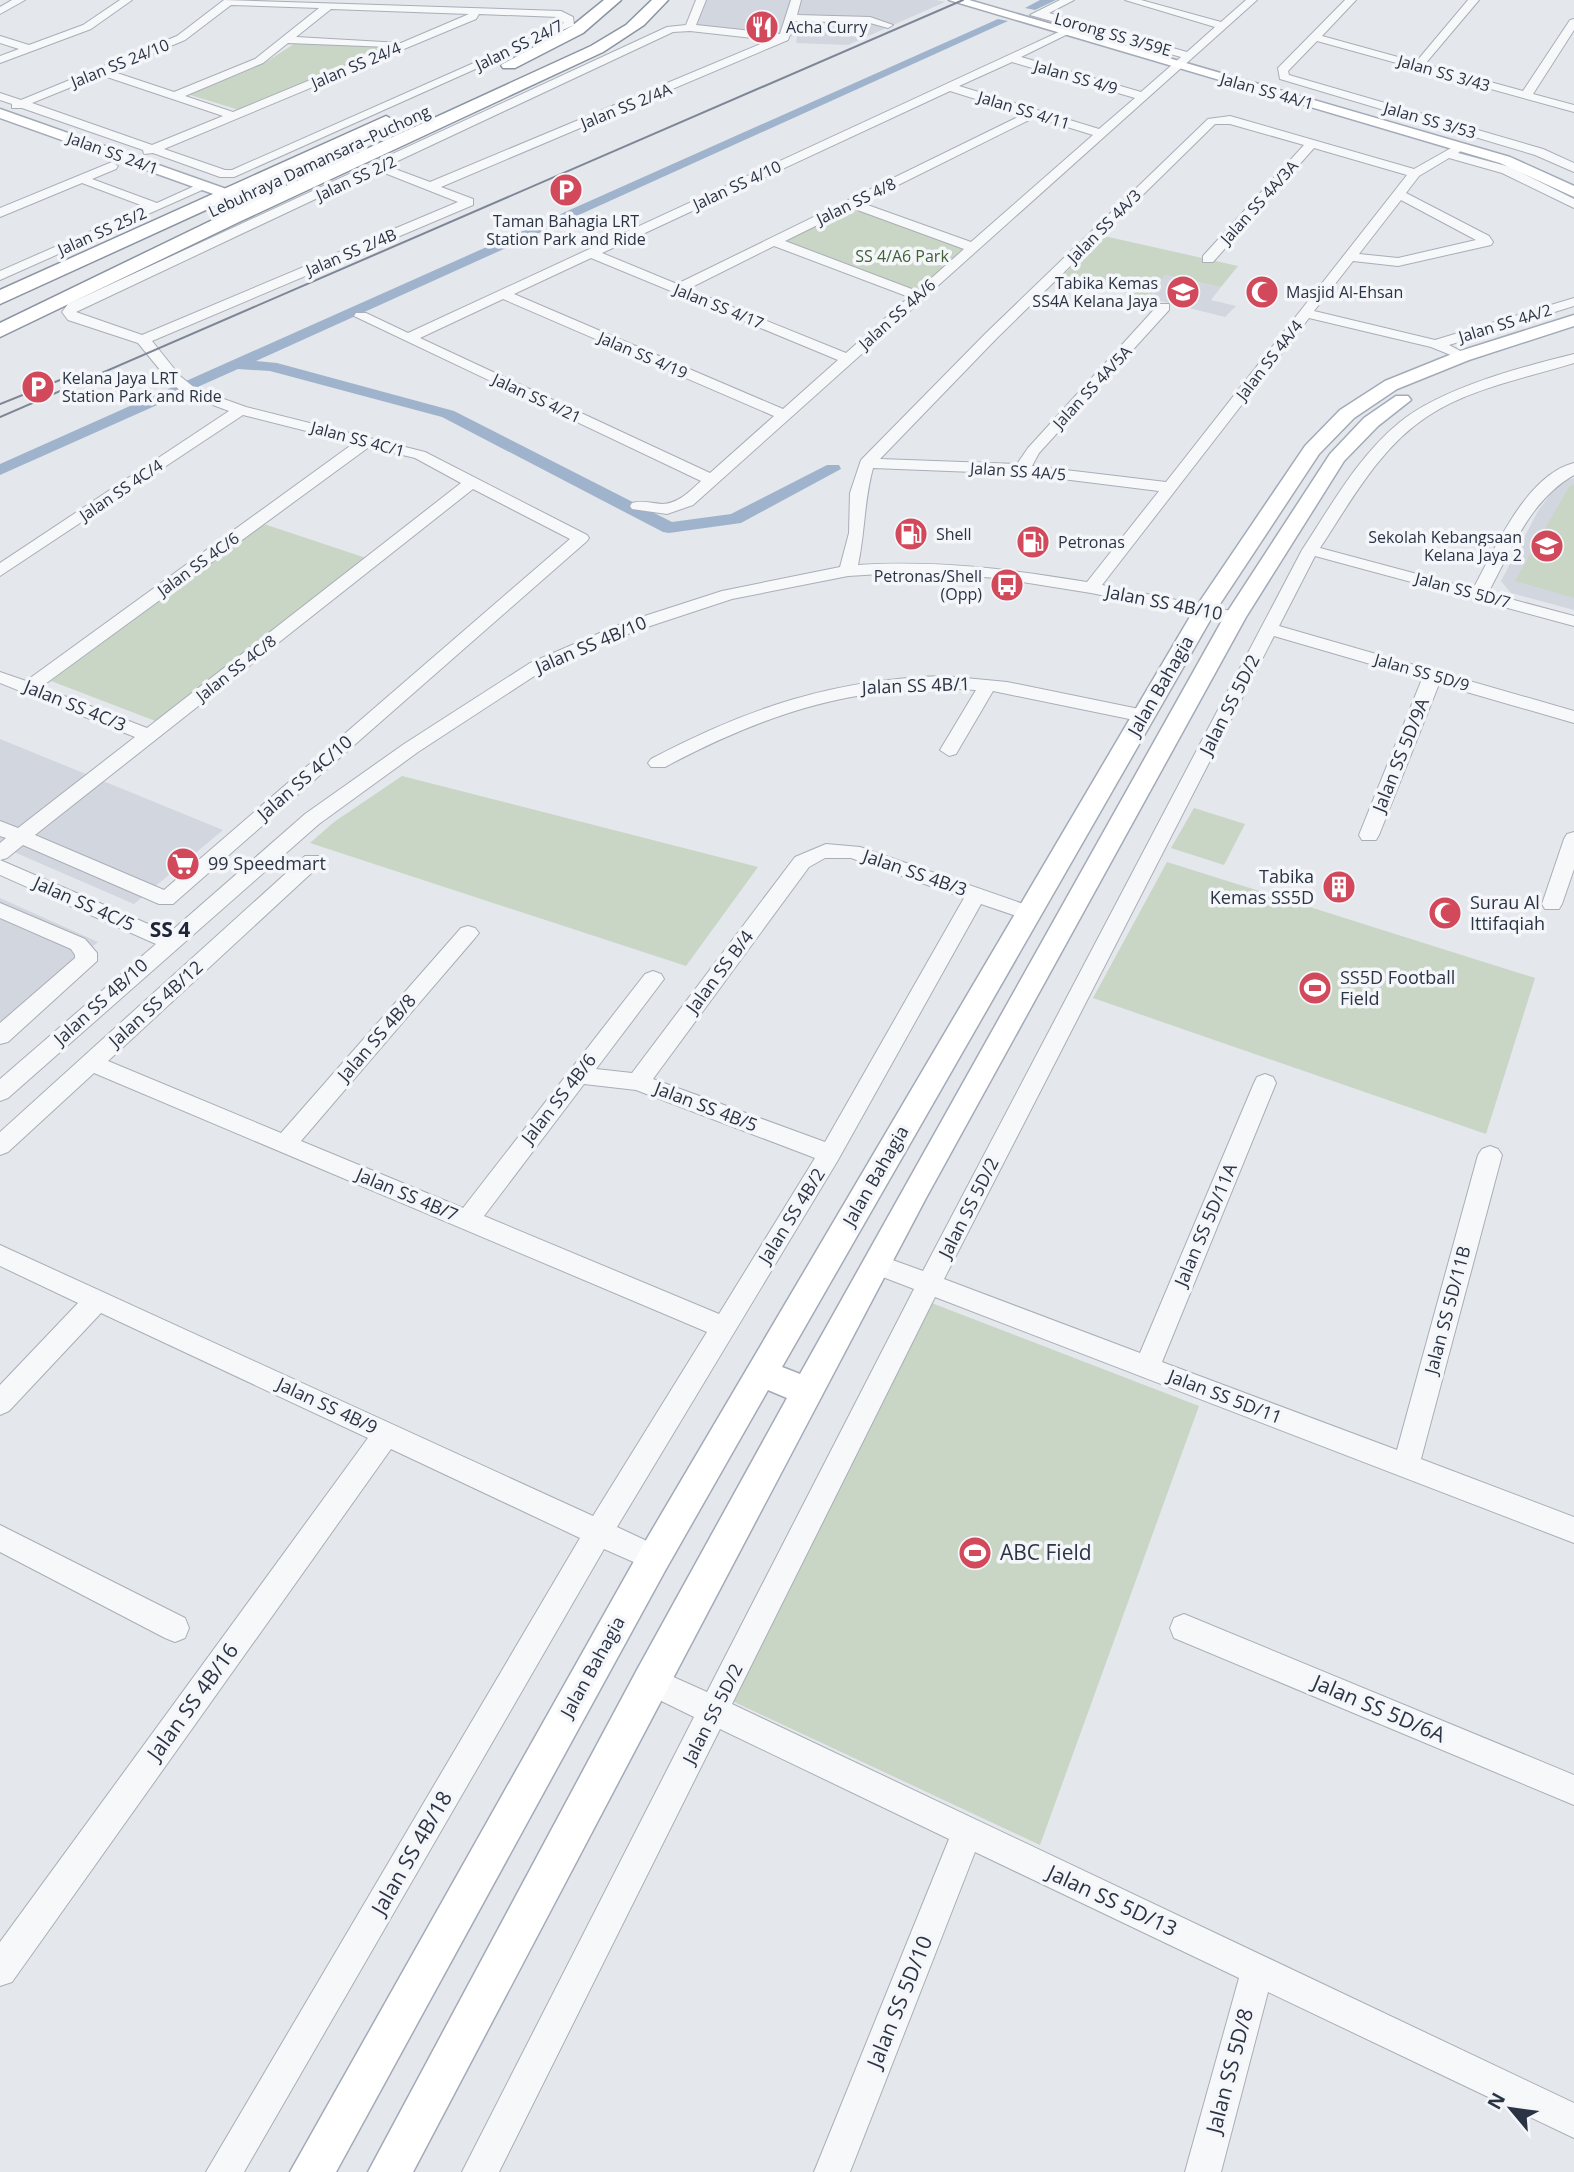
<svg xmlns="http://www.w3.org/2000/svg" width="1574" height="2172" viewBox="0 0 1574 2172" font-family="'Open Sans',sans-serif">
<rect width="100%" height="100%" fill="#e4e7ec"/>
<!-- built -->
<g fill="#d2d6de">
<polygon points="697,0 936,0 945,2 848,45 796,43 797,37 687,25"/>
<polygon points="1165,275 1221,287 1211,300 1236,306 1225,317 1145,297"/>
<polygon points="1574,478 1574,610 1511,593 1501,581 1538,511 1558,484"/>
<polygon points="0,739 223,830 134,904 0,846"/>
<polygon points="0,898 98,942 2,1025 0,1024"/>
</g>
<!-- green -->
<g fill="#c9d6c5">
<polygon points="297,42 392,46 239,110 187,94 266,62"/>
<polygon points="849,206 964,248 916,292 780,242"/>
<polygon points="1104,236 1238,266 1221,287 1165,275 1145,297 1060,278"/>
<polygon points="1574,485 1574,598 1515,581 1569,487"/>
<polygon points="264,524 366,558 158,722 51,681"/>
<polygon points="402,776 758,867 686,966 310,843 334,822"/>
<polygon points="1194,808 1245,824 1224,865 1171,848"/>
<polygon points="1167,862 1535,978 1486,1134 1093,998"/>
<polygon points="929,1302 1199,1406 1040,1845 730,1700"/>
</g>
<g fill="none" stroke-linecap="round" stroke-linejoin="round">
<!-- canal -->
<g fill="#9fb4cc" fill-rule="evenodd">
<polygon points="1040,0 1056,0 1035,10 1025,8"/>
<polygon points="998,19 1008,21 256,361 277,363 454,411 672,522 731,514 827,465 839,465 841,469 741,523 669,533 663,532 442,417 270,371 238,369 0,475 0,464"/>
</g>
<defs>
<g id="minor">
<polygon points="12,0 25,0 0,14 0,7"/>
<polygon points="120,0 132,0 91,29 0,63 0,56 19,49 0,43 0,36 29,45 83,25"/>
<path d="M 224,0 L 561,11 L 573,17 L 574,25 L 234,177 L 220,177 L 153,153 L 144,154 L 143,150 L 22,108 L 12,108 L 12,104 L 0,100 L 0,93 L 21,100 L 177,36 ZM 231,5 L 319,8 L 255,59 L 174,92 L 111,71 L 185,40 ZM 331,9 L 469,14 L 401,43 L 296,37 ZM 479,14 L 559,17 L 564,23 L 232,170 L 225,170 L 164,149 L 476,19 ZM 288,43 L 390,47 L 233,112 L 185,96 L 263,63 ZM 101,75 L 223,116 L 152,145 L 32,103 Z"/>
<path d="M 696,0 L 706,0 L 696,25 L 780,34 L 791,0 L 801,0 L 797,15 L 870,17 L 893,25 L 888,28 L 870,23 L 795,21 L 788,40 L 441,187 L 473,199 L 473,205 L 152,341 L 180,376 L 196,389 L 246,407 L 425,452 L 587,535 L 589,538 L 587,541 L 173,904 L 159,904 L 23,845 L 7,858 L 0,860 L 0,843 L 6,838 L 0,836 L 0,821 L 18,828 L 135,737 L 0,683 L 0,672 L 26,681 L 354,443 L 243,415 L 0,576 L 0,563 L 229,411 L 186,395 L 170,382 L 138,343 L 68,320 L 62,312 L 68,304 L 667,27 L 686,25 ZM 690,31 L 770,40 L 430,182 L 387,166 L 673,32 ZM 377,170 L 458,202 L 142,335 L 76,312 ZM 369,447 L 415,458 L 461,483 L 147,728 L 41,687 ZM 473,489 L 570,539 L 164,890 L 35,835 Z"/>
<path d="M 1060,0 L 1074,0 L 1049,13 L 1187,52 L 1215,27 L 1125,0 L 1141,0 L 1221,22 L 1246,0 L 1257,0 L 693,505 L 667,514 L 632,509 L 630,506 L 632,503 C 642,500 652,503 662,504 C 678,504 690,491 701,481 L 354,316 L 356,313 L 366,313 L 408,333 L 1063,30 L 1072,32 L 1021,57 L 1141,92 L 1181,57 L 1030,15 ZM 1012,62 L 1135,98 L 1099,129 L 959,86 ZM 950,91 L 1024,114 L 677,284 L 602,253 ZM 1035,117 L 1093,135 L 971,242 L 862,203 ZM 852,208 L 964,249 L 917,291 L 785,241 ZM 774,246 L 909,297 L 846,353 L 688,289 ZM 591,258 L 838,360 L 783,409 L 514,294 ZM 503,299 L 774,416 L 710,473 L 420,338 Z"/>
<polygon points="1345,0 1356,0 1322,36 1416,62 1468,0 1479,0 1425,64 1523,91 1570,20 1574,19 1574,30 1533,94 1574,105 1574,112 1317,41 1288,71 1289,75 1543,149 1574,163 1574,172 1535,155 1280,79 1278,68"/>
<path d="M 1230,116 L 1414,169 L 1460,143 L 1466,147 L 1458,153 L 1510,167 L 1574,199 L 1574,208 L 1502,173 L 1449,158 L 1419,176 L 1406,193 L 1489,236 L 1493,242 L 1491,245 L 1398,266 L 1353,261 L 1314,311 L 1435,340 L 1574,298 L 1574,306 L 1449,345 L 1470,356 L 1463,360 L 1431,347 L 1309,318 L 1102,585 L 1241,613 L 1244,617 L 1241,621 L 1235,622 L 1091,593 L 997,578 L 913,572 L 848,576 L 732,599 L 635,631 L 542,671 L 418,752 L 319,824 L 8,1098 L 0,1101 L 0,1079 L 156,944 L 0,875 L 0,860 L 169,933 L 305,814 L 404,744 L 530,663 L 623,623 L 722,591 L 840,567 L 849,533 L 850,493 L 861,460 L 986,333 L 1208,119 ZM 1215,124 L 1230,124 L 1304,145 L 1203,256 L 1203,262 L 1213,262 L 1314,148 L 1407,175 L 1166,482 L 1032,466 L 1039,453 L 1169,310 L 1169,304 L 1159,304 L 1028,448 L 1017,464 L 880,459 L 996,339 ZM 1401,200 L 1476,240 L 1398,258 L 1359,254 ZM 873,468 L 1022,474 L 1159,491 L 1087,582 C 1007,569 939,560 858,565 C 865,533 864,500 873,468 Z"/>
<polygon points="112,162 118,166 116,169 92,179 157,203 201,183 209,183 211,186 0,280 0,271 146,207 82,183 0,217 0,208"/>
<path d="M 1574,354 L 1574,363 C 1526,378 1470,388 1428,416 C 1380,447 1351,501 1320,548 L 1473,589 C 1495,549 1526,475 1574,463 L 1574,475 C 1530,500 1511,550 1488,593 L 1574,616 L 1574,626 L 1315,556 L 1279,626 L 1574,711 L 1574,723 L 1439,684 L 1379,835 L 1376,840 L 1362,840 L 1359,835 L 1422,679 L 1274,636 L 944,1279 L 1140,1353 L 1254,1083 L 1257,1077 L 1265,1074 L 1273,1077 L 1276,1083 L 1162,1362 L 1397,1450 L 1478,1155 L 1482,1149 L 1490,1146 L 1498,1149 L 1502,1155 L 1421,1459 L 1574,1517 L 1574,1543 L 935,1297 L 732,1704 L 1574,2103 L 1574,2138 L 1268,1992 L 1221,2172 L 1185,2172 L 1239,1978 L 975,1852 L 850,2172 L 814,2172 L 949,1839 L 720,1729 L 499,2172 L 462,2172 L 694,1717 L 641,1691 L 636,1681 L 641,1671 L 651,1667 L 707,1692 L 914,1289 L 867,1271 L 864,1264 L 867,1257 L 876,1254 L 923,1271 L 1302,550 C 1331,506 1358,456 1400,422 C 1442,388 1521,367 1574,354 Z"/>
<path d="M 944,676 L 1007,682 L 1144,710 L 1153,716 L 1144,722 L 993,691 L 956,754 L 949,756 L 940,750 L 976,690 C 860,682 766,713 665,767 L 651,767 L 648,763 L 651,759 C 747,708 835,679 944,676 Z"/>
<polygon points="1574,832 1574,869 1562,904 1559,909 1545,909 1542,904 1564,839 1567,834"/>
<path d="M 826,844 L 860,847 L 1035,908 L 1038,913 L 1035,918 L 1028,920 L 981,904 L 838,1160 L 617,1527 L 664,1549 L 668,1558 L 664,1567 L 654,1571 L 604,1549 L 244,2172 L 206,2172 L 580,1538 L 391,1449 L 12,1982 L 0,1986 L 0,1942 L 368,1438 L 101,1313 L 9,1411 L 0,1415 L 0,1385 L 78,1303 L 0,1266 L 0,1245 L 593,1516 L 707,1332 L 94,1073 L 8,1152 L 0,1155 L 0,1132 L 305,856 L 319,856 L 322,861 L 319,866 L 108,1061 L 281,1133 L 461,928 L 468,926 L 475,928 L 479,933 L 475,938 L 301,1141 L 463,1208 L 645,974 L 653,971 L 661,974 L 664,979 L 596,1069 L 632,1073 L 795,857 ZM 825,858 L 851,858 L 964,898 L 825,1142 L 653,1079 L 809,867 ZM 584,1084 L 636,1090 L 815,1158 L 719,1314 L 484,1216 Z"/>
<polygon points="0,903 85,939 97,953 97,961 8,1042 0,1044 0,1023 75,958 75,955 71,949 0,918"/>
<polygon points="0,1525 185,1618 189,1628 185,1638 175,1642 165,1638 0,1552"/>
<polygon points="1184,1614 1574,1775 1574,1805 1174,1638 1170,1628 1174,1618"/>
</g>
<g id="major">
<polygon points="949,0 969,0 1510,157 1574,186 1574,197 1500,163"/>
<polygon points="0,109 232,191 235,194 227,199 222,197 0,118"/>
<polygon points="1574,315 1574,326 1469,360 1397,389 1354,418 1319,454 1216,610 782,1367 800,1374 1224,617 1330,454 1364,418 1396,396 1408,396 1411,400 1378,426 1344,461 1246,617 926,1198 413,2172 368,2172 638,1668 787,1398 768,1390 666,1569 336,2172 290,2172 642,1547 1194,610 1305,446 1340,410 1385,381 1457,352"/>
</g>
<g id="highway">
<polygon points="604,0 621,0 583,33 515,68 503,68 501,65 572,26"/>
<polygon points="652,0 668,0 644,25 603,52 241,221 0,337 0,323 227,213 591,46 626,25"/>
<polygon points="386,116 395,121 392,125 0,304 0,290"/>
</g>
</defs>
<!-- minor casing -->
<use href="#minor" stroke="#a9aeb7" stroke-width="2"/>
<!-- major casing -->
<use href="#major" stroke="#a3abb8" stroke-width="3"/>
<!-- highway casing -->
<use href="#highway" stroke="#8b94a3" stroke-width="3"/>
<!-- minor -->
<use href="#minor" fill="#f7f8fa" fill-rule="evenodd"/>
<!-- major -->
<use href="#major" fill="#fff" fill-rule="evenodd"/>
<!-- highway -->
<use href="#highway" fill="#fff" fill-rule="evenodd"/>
<!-- tram -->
<g stroke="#7d8696" stroke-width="2">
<polyline points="0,404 65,378"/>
<polyline points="0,417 963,0"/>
</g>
</g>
<!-- icons -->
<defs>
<symbol id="restaurant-disc" viewBox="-11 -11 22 22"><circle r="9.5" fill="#d1495b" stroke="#f4f6f9"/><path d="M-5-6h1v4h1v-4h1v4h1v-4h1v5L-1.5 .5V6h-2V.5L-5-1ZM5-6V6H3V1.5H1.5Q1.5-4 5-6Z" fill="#fff"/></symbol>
<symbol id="parking-disc" viewBox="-11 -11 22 22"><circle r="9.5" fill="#d1495b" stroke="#f4f6f9"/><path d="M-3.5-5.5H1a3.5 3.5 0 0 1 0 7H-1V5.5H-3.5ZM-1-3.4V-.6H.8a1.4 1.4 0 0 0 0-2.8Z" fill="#fff"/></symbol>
<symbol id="school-disc" viewBox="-11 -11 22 22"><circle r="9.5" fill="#d1495b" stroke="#f4f6f9"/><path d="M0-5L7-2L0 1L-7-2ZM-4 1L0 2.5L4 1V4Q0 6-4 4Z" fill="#fff"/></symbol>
<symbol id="mosque-disc" viewBox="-11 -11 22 22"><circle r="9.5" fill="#d1495b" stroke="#f4f6f9"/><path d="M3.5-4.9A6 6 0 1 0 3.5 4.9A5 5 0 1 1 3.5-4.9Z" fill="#fff"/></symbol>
<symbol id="fuel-disc" viewBox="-11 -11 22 22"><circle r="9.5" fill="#d1495b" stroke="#f4f6f9"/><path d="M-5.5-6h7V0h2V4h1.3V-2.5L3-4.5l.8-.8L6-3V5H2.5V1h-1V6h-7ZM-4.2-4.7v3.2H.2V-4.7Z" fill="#fff"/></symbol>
<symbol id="bus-disc" viewBox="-11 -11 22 22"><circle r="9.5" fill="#d1495b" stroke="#f4f6f9"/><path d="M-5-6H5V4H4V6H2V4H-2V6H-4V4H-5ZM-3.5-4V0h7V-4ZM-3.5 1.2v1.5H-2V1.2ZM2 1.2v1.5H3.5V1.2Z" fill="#fff"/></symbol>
<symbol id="supermarket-disc" viewBox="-11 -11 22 22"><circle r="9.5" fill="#d1495b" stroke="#f4f6f9"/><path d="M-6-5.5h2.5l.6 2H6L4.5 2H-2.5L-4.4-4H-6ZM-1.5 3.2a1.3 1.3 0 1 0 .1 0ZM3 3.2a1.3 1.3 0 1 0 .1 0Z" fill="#fff"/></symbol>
<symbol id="building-disc" viewBox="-11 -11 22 22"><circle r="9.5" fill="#d1495b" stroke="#f4f6f9"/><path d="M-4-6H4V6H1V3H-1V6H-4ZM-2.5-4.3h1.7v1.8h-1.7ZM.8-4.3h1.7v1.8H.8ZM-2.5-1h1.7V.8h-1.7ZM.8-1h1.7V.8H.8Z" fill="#fff"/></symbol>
<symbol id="stadium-disc" viewBox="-11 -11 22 22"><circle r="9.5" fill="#d1495b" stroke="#f4f6f9"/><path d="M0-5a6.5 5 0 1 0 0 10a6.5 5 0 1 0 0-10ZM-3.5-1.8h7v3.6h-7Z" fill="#fff"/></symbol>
</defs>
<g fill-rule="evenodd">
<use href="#restaurant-disc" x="743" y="8" width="38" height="38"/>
<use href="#parking-disc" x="547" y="171" width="38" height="38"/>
<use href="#school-disc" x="1164" y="273" width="38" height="38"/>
<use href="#mosque-disc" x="1243" y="273" width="38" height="38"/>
<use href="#parking-disc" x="19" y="368" width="38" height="38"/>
<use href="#fuel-disc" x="892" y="515" width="38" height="38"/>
<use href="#fuel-disc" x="1014" y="523" width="38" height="38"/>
<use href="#school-disc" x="1528" y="527" width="38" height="38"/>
<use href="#bus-disc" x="988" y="566" width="38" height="38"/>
<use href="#supermarket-disc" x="164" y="845" width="38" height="38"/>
<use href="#building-disc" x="1320" y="868" width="38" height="38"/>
<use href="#mosque-disc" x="1426" y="894" width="38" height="38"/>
<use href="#stadium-disc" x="1296" y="969" width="38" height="38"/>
<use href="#stadium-disc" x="956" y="1534" width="38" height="38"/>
</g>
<g text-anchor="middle" stroke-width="7" stroke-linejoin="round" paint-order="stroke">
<!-- far-poi labels -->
<g font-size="16" fill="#2b3445" stroke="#f4f6f9" text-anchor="start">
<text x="786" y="33">Acha Curry</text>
<text x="566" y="227" text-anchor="middle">Taman Bahagia LRT<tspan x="566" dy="18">Station Park and Ride</tspan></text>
<text x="1158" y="289" text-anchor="end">Tabika Kemas<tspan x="1158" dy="18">SS4A Kelana Jaya</tspan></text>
<text x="1286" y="298">Masjid Al-Ehsan</text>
<text x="62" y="384">Kelana Jaya LRT<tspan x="62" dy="18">Station Park and Ride</tspan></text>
<text x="936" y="540">Shell</text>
<text x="1522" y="543" text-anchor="end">Sekolah Kebangsaan<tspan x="1522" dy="18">Kelana Jaya 2</tspan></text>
<text x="1058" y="548">Petronas</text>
<text x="982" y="582" text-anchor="end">Petronas/Shell<tspan x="982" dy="18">(Opp)</tspan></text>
</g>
<!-- far-street labels -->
<g font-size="16" fill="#2b3445" stroke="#f4f6f9">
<text transform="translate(1113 34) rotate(16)" y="6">Lorong SS 3/59E</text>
<text transform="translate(519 45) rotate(-26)" y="6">Jalan SS 24/7</text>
<text transform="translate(120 63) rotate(-22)" y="6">Jalan SS 24/10</text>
<text transform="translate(356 65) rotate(-23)" y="6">Jalan SS 24/4</text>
<text transform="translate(1444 73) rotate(16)" y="6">Jalan SS 3/43</text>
<text transform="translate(1076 77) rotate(16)" y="6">Jalan SS 4/9</text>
<text transform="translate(1267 91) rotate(16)" y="6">Jalan SS 4A/1</text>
<text transform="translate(626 106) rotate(-22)" y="6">Jalan SS 2/4A</text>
<text transform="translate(1024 110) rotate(17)" y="6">Jalan SS 4/11</text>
<text transform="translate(1430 120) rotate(16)" y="6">Jalan SS 3/53</text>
<text transform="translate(113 153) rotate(20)" y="6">Jalan SS 24/1</text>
<text transform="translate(319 161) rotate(-25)" y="6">Lebuhraya Damansara–Puchong</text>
<text transform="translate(356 178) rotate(-25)" y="6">Jalan SS 2/2</text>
<text transform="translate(737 185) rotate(-25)" y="6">Jalan SS 4/10</text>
<text transform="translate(856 201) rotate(-26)" y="6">Jalan SS 4/8</text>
<text transform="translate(1259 202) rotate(-48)" y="6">Jalan SS 4A/3A</text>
<text transform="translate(1104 226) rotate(-45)" y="6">Jalan SS 4A/3</text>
<text transform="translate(102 231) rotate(-24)" y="6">Jalan SS 25/2</text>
<text transform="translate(351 252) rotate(-23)" y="6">Jalan SS 2/4B</text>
<text transform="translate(719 306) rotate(22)" y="6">Jalan SS 4/17</text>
<text transform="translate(897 314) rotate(-42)" y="6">Jalan SS 4A/6</text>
<text transform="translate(1505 323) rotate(-17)" y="6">Jalan SS 4A/2</text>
<text transform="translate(643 355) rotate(23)" y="6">Jalan SS 4/19</text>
<text transform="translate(1269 360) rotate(-52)" y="6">Jalan SS 4A/4</text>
<text transform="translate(1092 387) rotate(-47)" y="6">Jalan SS 4A/5A</text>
<text transform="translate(537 398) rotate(25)" y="6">Jalan SS 4/21</text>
<text transform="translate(358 439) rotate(15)" y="6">Jalan SS 4C/1</text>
<text transform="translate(1018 471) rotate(4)" y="6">Jalan SS 4A/5</text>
<text transform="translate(121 490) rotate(-34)" y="6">Jalan SS 4C/4</text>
<text transform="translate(198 564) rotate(-36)" y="6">Jalan SS 4C/6</text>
<text transform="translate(1463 590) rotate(15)" y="6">Jalan SS 5D/7</text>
<text transform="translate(236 668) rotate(-38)" y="6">Jalan SS 4C/8</text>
<text transform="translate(1422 672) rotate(16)" y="6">Jalan SS 5D/9</text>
</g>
<!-- far-park labels -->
<g font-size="16" fill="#3f6138" stroke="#f4f6f9">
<text x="902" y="262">SS 4/A6 Park</text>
</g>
<!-- street labels -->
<g font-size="18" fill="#2b3445" stroke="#f4f6f9">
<text transform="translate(1164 603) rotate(11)" y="6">Jalan SS 4B/10</text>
<text transform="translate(591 645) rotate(-23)" y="6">Jalan SS 4B/10</text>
<text transform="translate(916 686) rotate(-2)" y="6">Jalan SS 4B/1</text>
<text transform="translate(1161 686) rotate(-60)" y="6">Jalan Bahagia</text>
<text transform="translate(1230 705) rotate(-63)" y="6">Jalan SS 5D/2</text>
<text transform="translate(75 706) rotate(22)" y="6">Jalan SS 4C/3</text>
<text transform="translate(1401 755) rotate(-68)" y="6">Jalan SS 5D/9A</text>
<text transform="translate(305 778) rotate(-41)" y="6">Jalan SS 4C/10</text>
<text transform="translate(915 873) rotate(19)" y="6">Jalan SS 4B/3</text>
<text transform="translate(84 904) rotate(24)" y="6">Jalan SS 4C/5</text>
<text transform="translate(720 972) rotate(-53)" y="6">Jalan SS B/4</text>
<text transform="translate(101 1002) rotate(-42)" y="6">Jalan SS 4B/10</text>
<text transform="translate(156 1004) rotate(-42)" y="6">Jalan SS 4B/12</text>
<text transform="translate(377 1038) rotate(-49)" y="6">Jalan SS 4B/8</text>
<text transform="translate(559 1099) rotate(-52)" y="6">Jalan SS 4B/6</text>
<text transform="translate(706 1107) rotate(21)" y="6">Jalan SS 4B/5</text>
<text transform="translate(876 1176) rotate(-60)" y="6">Jalan Bahagia</text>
<text transform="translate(407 1195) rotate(23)" y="6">Jalan SS 4B/7</text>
<text transform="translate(969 1208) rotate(-63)" y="6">Jalan SS 5D/2</text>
<text transform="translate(792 1216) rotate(-58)" y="6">Jalan SS 4B/2</text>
<text transform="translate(1206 1225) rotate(-67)" y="6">Jalan SS 5D/11A</text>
<text transform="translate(1448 1310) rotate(-75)" y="6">Jalan SS 5D/11B</text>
<text transform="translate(1225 1397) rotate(21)" y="6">Jalan SS 5D/11</text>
<text transform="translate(327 1406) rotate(25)" y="6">Jalan SS 4B/9</text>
<text transform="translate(593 1667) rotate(-61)" y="6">Jalan Bahagia</text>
<text transform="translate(713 1714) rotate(-63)" y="6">Jalan SS 5D/2</text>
</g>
<!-- poi labels -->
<g font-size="18" fill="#2b3445" stroke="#f4f6f9" text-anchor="start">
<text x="208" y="870">99 Speedmart</text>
<text x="1314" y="883" text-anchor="end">Tabika<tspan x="1314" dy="21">Kemas SS5D</tspan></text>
<text x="1470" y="909">Surau Al<tspan x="1470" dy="21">Ittifaqiah</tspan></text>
<text x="1340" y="984">SS5D Football<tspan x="1340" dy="21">Field</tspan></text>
</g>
<!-- quarter labels -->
<g font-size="21" font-weight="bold" fill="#1d2536" stroke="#f4f6f9">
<text x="170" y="937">SS 4</text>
</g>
<!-- near-poi labels -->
<g font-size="21" fill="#2b3445" stroke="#f4f6f9" text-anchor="start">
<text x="1000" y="1560">ABC Field</text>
</g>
<!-- near-street labels -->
<g font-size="21" fill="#2b3445" stroke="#f4f6f9">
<text transform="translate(193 1702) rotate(-54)" y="7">Jalan SS 4B/16</text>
<text transform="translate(1379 1709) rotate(23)" y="7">Jalan SS 5D/6A</text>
<text transform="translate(412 1853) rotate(-60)" y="7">Jalan SS 4B/18</text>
<text transform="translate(1112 1901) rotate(25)" y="7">Jalan SS 5D/13</text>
<text transform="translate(900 2002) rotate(-68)" y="7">Jalan SS 5D/10</text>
<text transform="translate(1230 2071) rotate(-75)" y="7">Jalan SS 5D/8</text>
</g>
</g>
<!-- north arrow -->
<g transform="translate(1511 2109) rotate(299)" stroke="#f4f6f9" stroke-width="5" paint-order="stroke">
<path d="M0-5L12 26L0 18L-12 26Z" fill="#2b3445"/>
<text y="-10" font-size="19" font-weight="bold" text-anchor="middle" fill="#2b3445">N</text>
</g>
</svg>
